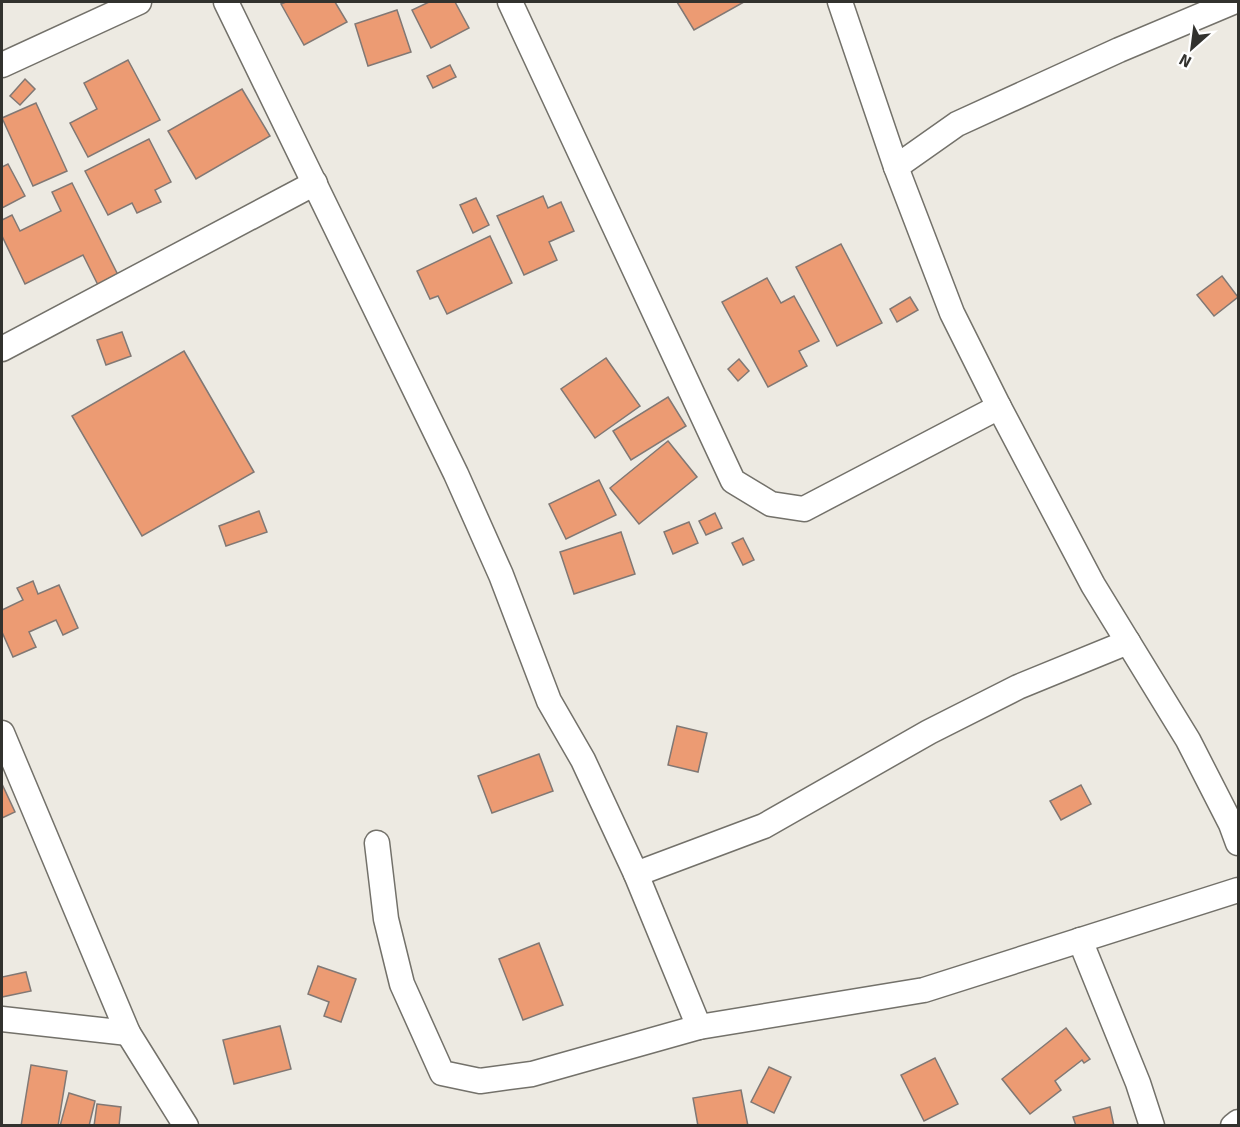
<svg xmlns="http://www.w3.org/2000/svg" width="1240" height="1127" viewBox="0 0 1240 1127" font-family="Signika,sans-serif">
<rect width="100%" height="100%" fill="#edeae2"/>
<!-- building -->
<g fill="#ec9b73" stroke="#817874" stroke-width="1.5">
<polygon points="286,2 335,2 347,22 304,45 281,4"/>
<polygon points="429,2 455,2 469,28 431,48 412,10"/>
<polygon points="677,2 744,2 694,30"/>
<polygon points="397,10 411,52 368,66 355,24"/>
<polygon points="128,60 160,120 88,157 70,123 97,109 84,83"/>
<polygon points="450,65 456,77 433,88 427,76"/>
<polygon points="25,79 35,89 20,105 10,96"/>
<polygon points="242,89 270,136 196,179 168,131"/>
<polygon points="36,103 67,171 33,186 2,118"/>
<polygon points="149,139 171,182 155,190 161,202 137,213 132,203 108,215 85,171"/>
<polygon points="8,164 25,196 2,208 2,167"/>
<polygon points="72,183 118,275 98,285 83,255 25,284 2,236 2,220 12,215 20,231 61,211 52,192"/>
<polygon points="543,196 548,208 561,202 574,231 549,242 557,260 524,275 497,216"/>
<polygon points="476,198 489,225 473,233 460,205"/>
<polygon points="490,236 512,283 447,314 438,296 430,299 417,271"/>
<polygon points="841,244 882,323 837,346 796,267"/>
<polygon points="1222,276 1238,297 1214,316 1197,295"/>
<polygon points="767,278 781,303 794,296 819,341 799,351 807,366 768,387 722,302"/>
<polygon points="910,297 918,310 897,322 890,309"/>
<polygon points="122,332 131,356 106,365 97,340"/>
<polygon points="184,351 254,472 142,536 72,416"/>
<polygon points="606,358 640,406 595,438 561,389"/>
<polygon points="739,359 749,371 738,381 728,369"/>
<polygon points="668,397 686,426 631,460 613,431"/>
<polygon points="668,441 697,477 639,524 610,488"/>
<polygon points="599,480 616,515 566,539 549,504"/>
<polygon points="259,511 267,532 226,546 219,526"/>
<polygon points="715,513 722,528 706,535 699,521"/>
<polygon points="689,522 698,543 673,554 664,532"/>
<polygon points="621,532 635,574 574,594 560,552"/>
<polygon points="743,538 754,560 743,565 732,543"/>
<polygon points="33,581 38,594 59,585 78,628 63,635 56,620 29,632 36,647 13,657 2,632 2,610 23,600 17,588"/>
<polygon points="677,726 707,733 698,772 668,765"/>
<polygon points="539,754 553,791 492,813 478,776"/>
<polygon points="2,784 15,812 2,818"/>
<polygon points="1081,785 1091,804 1061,820 1050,801"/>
<polygon points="539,943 563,1005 523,1020 499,959"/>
<polygon points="318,966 356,979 341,1022 324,1016 329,1002 308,994"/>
<polygon points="26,972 31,991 2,997 2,977"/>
<polygon points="280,1026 291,1069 234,1084 223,1040"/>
<polygon points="1066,1028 1090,1059 1084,1063 1082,1060 1055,1081 1061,1090 1030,1114 1002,1079"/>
<polygon points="935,1058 958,1104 924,1121 901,1075"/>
<polygon points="31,1065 67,1071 58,1126 21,1126"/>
<polygon points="769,1067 791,1077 774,1113 751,1102"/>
<polygon points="741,1090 748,1126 698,1126 693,1098"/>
<polygon points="69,1093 95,1101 89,1126 60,1126"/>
<polygon points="97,1104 121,1107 119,1126 94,1126"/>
<polygon points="1110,1107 1114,1126 1076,1126 1073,1117"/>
</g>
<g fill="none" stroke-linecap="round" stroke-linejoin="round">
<defs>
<g id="minor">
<polyline points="226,2 456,474 501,575 549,701 583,760 636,874 764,826 929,732 1018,687 1128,642"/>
<polyline points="510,2 733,481 771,504 804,509 999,407"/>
<polyline points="840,2 896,167 952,313 999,407 1093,585 1188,740 1231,824 1238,843"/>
<polyline points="2,65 139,2"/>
<polyline points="896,167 957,124 1119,50 1233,2"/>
<polyline points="2,349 315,183"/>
<polyline points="2,733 128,1033 2,1019"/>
<polyline points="377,843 386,919 402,984 442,1073 480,1081 532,1074 699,1027 924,990 1238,890"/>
<polyline points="636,874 699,1027"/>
<polyline points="1080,940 1138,1083 1152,1126"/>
<polyline points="128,1033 186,1126"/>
<polyline points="1233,1126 1238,1122"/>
</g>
</defs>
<!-- minor casing -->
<use href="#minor" stroke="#73716a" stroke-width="27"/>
<!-- minor -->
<use href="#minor" stroke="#fff" stroke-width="24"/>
</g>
<!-- border -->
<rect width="1240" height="1127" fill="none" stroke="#32322e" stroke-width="6"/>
<!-- north arrow -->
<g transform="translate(1192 48) rotate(208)" stroke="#ffffff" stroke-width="4.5" paint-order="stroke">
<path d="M0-4.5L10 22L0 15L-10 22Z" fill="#32322e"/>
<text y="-9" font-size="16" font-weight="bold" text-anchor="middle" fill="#32322e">N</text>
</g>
</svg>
